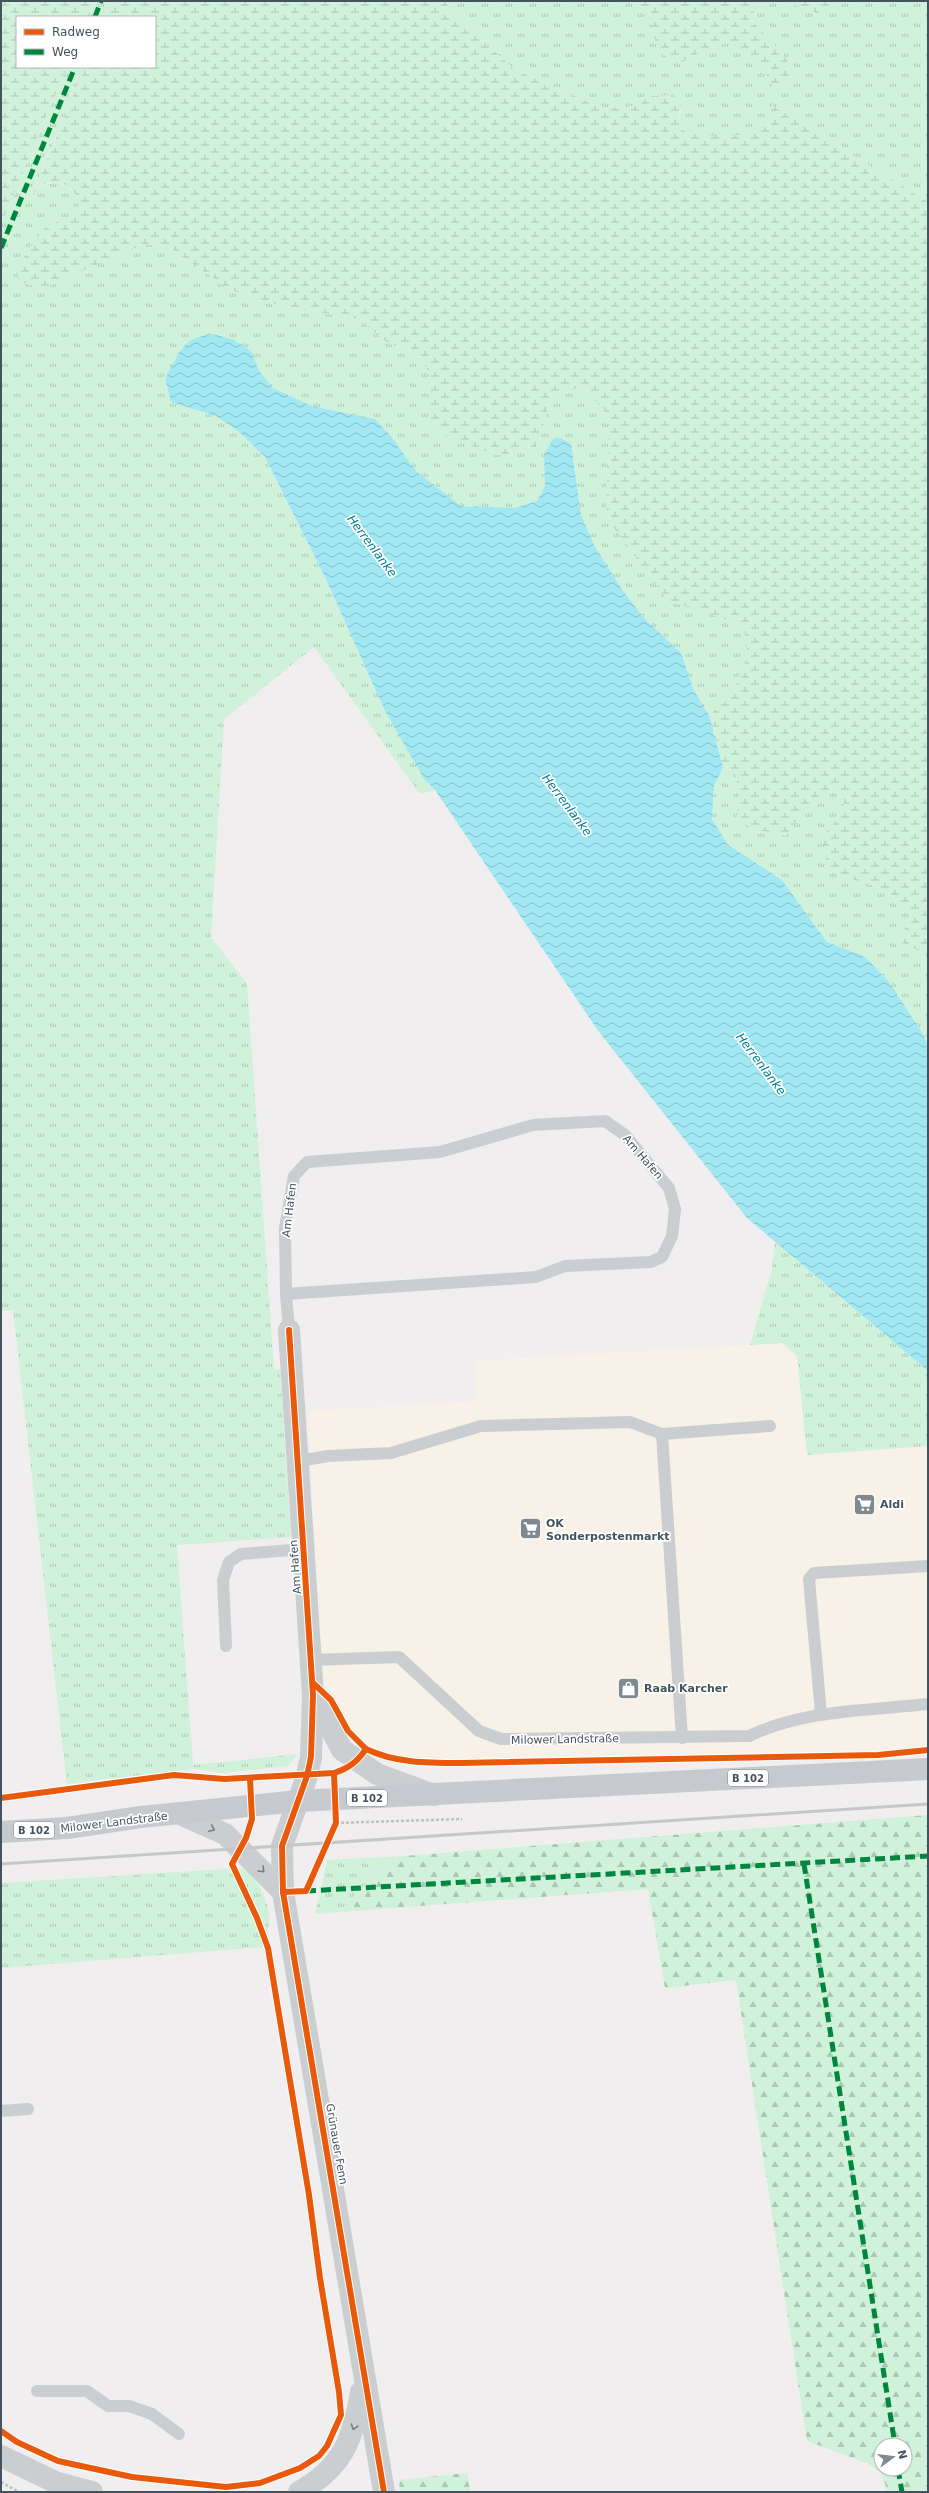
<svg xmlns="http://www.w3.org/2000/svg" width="929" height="2493" viewBox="0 0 929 2493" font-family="'DejaVu Sans',sans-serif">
<defs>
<pattern id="grass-tufts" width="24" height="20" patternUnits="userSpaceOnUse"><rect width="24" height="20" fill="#d0f1da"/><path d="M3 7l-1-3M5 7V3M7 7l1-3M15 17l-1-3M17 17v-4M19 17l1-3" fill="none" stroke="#aac6b4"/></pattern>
<pattern id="forest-firs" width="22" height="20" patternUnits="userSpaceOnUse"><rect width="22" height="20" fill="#d0f1da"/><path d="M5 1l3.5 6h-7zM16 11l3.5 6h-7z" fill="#aac6b4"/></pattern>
<pattern id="wetland-marsh" width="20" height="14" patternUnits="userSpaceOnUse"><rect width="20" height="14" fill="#d0f1da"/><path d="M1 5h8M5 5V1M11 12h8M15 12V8" fill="none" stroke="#aac6b4"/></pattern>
<pattern id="water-waves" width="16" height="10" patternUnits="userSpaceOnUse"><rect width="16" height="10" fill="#a1e8f3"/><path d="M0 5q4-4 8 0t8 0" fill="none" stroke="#85bfc8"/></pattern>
</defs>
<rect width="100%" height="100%" fill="#f0eeee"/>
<!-- commercial -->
<polygon fill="#f8f1e8" points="783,1343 797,1356 807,1454 928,1446 928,1747 875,1752 411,1760 375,1751 350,1728 334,1695 322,1685 308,1411 477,1401 476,1361"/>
<!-- grass -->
<g fill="url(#grass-tufts)">
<polygon points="94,1 113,1 106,17 87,17"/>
<path d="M 446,1 L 630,1 L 649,19 L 656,43 L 662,54 L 675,61 L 684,61 L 710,47 L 728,43 L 765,71 L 784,54 L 761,33 L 752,19 L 755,6 L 759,1 C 767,1 777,0 784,1 C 807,6 819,23 838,1 L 928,1 L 928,202 L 772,105 L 766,126 C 738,140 714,138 684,131 L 679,120 L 681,110 L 649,96 L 639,105 L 620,108 L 600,107 L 515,70 L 450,11 Z"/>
<path d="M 67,67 L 85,67 L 31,197 C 35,194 38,188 42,186 C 61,177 82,191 79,211 L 68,221 L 51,224 L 48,286 L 144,244 L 171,248 L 228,289 L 268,303 L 358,319 L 388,343 L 419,355 L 429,373 L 428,404 L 538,445 L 552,392 L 583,388 L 610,416 L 606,517 L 731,621 L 744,628 L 748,654 L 732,696 L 709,715 L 694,691 L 681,653 L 644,618 L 623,591 L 594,545 L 581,515 L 573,455 L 544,455 L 545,486 L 537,501 L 514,508 L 461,506 L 417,472 L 390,435 L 375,419 L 312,406 L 273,388 L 260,372 L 251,351 L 165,379 L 171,402 L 216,416 L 238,431 L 265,457 L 324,575 L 385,711 L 424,779 L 435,790 L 420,794 L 314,647 L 224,719 L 211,937 L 247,984 L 274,1369 L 280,1370 L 291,1537 L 177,1545 L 193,1765 L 298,1754 L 288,1766 L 222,1773 L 193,1769 L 67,1784 L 13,1310 L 1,1311 L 1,224 Z"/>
<polygon points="723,768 735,770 739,795 737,819 754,829 786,836 799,818 833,790 840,793 844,802 839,817 823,836 839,875 881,888 911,911 900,942 928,955 928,1047 925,1037 889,982 865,957 827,942 782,880 728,845 712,819 714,785"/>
<polygon points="775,1242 928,1371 928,1446 807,1455 797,1356 783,1343 750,1345 772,1269"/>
<polygon points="391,1857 339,1912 315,1914 327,1860"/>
<path d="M 243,1868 C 258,1879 267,1897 269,1916 C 271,1925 265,1938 263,1947 L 1,1968 L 1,1883 Z"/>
</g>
<!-- forest -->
<g fill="url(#forest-firs)" fill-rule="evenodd">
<path d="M 928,1815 L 928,2492 L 888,2492 L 881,2473 L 867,2463 L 807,2441 L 736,1980 L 665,1988 L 648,1889 L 339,1912 L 391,1857 ZM 881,2445 L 905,2445 L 905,2469 L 881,2469 Z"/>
<polygon points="467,2473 470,2491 468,2492 400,2492 399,2480"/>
</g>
<!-- wetland -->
<g fill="url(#wetland-marsh)">
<polygon points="1,1 94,1 87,17 17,17 17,67 67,67 1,224"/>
<path d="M 113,1 L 446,1 L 450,11 L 515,70 L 600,107 L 620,108 L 639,105 L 649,96 L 673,95 L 680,101 L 679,120 L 684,131 C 714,138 738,140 766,126 L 772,105 L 928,202 L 928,955 L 900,942 L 911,911 L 881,888 L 839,875 L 826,862 L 823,836 L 839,817 L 844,802 L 840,793 L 833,790 L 799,818 L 786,836 L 754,829 L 737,819 L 739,795 L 735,770 L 723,768 L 709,715 L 732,696 L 748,654 L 744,628 L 731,621 L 668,601 L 606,517 L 609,416 L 583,388 L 552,392 L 538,445 L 507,455 L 495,455 L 448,437 L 433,425 L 428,404 L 429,373 L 419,355 L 388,343 L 358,319 L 268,303 L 228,289 L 171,248 L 144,244 L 48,286 L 29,285 L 18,279 L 17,270 C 24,258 39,229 51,224 C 66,218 64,224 79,211 C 82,190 59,175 41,186 C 37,189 33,195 31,199 L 85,67 L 155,67 L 155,17 L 106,17 Z"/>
<path d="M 630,1 L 759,1 L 755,6 L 752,20 C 765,40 795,55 791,81 L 773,90 L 765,71 L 728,43 L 710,47 L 684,61 L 675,61 L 662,54 L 656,43 L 649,19 Z"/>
<polygon points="784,1 838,1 830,11 817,13"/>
</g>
<!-- water -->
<path fill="url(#water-waves)" d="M 213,334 L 234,340 L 251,351 L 260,372 L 273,388 L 312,406 L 375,419 L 390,435 L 417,472 L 461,506 L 514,508 L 537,501 L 545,486 L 544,455 L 553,439 L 558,437 L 571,444 L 581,515 L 594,545 L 623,591 L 644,618 L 681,653 L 694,691 L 709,715 L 723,768 L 714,785 L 712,819 L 728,845 L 782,880 L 827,942 L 865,957 L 889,982 L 925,1037 L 928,1047 L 928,1371 L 747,1218 L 599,1032 L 435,790 L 424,779 L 385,711 L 324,575 L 265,457 L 238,431 L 216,416 L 171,402 L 165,379 C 180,352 181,338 213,334 Z"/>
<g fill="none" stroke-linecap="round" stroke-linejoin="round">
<!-- path -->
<g stroke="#b6c5bf" stroke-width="2.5" stroke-dasharray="3 2" stroke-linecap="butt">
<polyline points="336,1823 462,1819"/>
<polyline points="1,2482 19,2492"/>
</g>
<!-- service -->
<g stroke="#caced0" stroke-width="12">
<polyline points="286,1294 285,1228 294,1176 307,1162 440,1152 533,1125 605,1121 625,1135 669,1188 675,1209 672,1236 662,1257 651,1262 565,1266 536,1277 286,1294 289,1330"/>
<polyline points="662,1434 682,1738"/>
<polyline points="299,1461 328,1456 391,1453 481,1426 630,1422 662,1434 770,1426"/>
<polyline points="226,1646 223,1580 229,1562 241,1554 304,1549"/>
<path d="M 311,1660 L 399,1657 L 479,1731 L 501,1739 L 749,1736 C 806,1709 867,1711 928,1704"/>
<polyline points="821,1714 809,1579 814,1573 928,1566"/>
<polyline points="1,2111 28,2109"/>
<polyline points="37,2391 87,2391 108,2406 129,2406 152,2414 179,2434"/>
</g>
<!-- minor -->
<g stroke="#caced0" stroke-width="22">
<polyline points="289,1330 313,1695 311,1757 307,1776 282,1846 283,1892 384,2492"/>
<polyline points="314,1696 342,1750 377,1774 434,1795"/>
<polyline points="180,1814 225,1834 283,1892"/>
<polyline points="1,2456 55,2482 92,2492"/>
<path d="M 299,2492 C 343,2467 353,2440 361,2392"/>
</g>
<!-- primary -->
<polyline stroke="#c6cace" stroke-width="22" points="1,1832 67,1828 141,1817 298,1801 928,1769"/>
<!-- rail -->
<polyline stroke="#c5c7c9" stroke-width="3" points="1,1864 928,1804"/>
<!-- quiet -->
<g stroke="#00873e" stroke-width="5" stroke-dasharray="10 5" stroke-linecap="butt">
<polyline points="95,17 101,1"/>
<polyline points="1,248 75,67"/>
<polyline points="804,1864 895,2445"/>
<polyline points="306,1891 928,1856"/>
<polyline points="898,2469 902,2492"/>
</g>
<defs>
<g id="cycleway">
<polyline points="289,1330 313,1695 311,1757 307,1776 282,1846 283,1892 384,2492"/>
<polyline points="313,1683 331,1700 348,1731 366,1749"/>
<path d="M 1,1798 L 174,1775 L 224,1779 L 334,1773 C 349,1768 357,1762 366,1749 C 395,1763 427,1763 460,1763 L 878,1755 L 928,1750"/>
<polyline points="283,1892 306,1891 336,1823 334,1773"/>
<polyline points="1,2431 17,2442 58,2461 132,2477 226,2487 260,2483 300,2468 319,2456 327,2446 341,2415 339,2392 320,2278 309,2195 268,1948 257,1918 232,1864 246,1838 252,1819 250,1778"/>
</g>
</defs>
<!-- cycleway casing -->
<use href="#cycleway" stroke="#fff" stroke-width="8"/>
<!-- cycleway -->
<use href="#cycleway" stroke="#e8590c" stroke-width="6"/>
</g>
<!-- one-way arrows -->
<defs><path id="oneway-chevron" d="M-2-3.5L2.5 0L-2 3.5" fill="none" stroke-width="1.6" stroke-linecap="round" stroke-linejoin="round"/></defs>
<g stroke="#737e85">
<use href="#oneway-chevron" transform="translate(212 1829) rotate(25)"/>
<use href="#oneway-chevron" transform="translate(262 1870) rotate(46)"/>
<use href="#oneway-chevron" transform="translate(354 2427) rotate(108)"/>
</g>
<!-- icons -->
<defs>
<symbol id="supermarket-square" viewBox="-11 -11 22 22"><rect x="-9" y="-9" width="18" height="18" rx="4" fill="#808990" stroke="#fff"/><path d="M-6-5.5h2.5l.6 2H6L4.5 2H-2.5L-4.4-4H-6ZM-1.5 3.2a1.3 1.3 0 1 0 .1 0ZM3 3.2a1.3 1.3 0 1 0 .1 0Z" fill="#fff"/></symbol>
<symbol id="shop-square" viewBox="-11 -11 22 22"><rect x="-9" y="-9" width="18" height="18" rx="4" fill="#808990" stroke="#fff"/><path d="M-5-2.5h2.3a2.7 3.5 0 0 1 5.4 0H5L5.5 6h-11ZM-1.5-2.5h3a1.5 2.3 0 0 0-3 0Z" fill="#fff"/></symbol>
</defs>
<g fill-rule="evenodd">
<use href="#supermarket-square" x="852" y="1492" width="25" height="25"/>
<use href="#supermarket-square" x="518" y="1516" width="25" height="25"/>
<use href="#shop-square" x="616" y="1676" width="25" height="25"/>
</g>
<g text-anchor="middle" stroke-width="3.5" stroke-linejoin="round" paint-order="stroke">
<!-- shield labels -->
<g fill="#fff" stroke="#7c878e" stroke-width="1">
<rect x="728" y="1770" width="40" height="16" rx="3"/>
<rect x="347" y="1790" width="40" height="16" rx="3"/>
<rect x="14" y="1822" width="40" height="16" rx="3"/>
</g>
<g font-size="10" font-weight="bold" fill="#44535d">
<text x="748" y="1782">B 102</text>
<text x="367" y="1802">B 102</text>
<text x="34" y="1834">B 102</text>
</g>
<!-- street labels -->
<g font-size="11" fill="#44535d" stroke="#fff">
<text transform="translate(643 1157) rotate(49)" y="4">Am Hafen</text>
<text transform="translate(289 1210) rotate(-83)" y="4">Am Hafen</text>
<text transform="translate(295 1567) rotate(-94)" y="4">Am Hafen</text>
<text transform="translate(565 1739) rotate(-1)" y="4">Milower Landstraße</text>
<text transform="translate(114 1822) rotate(-7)" y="4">Milower Landstraße</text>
<text transform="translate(337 2144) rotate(80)" y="4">Grünauer Fenn</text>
</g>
<!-- poi labels -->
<g font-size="11" font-weight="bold" fill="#44535d" stroke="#fff" text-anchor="start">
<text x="880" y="1508">Aldi</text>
<text x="546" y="1527">OK<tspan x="546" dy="13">Sonderpostenmarkt</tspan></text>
<text x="644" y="1692">Raab Karcher</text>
</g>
<!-- water labels -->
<g font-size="12" font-style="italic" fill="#037f93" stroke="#fff">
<text transform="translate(372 546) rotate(53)" y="4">Herrenlanke</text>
<text transform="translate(567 805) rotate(53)" y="4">Herrenlanke</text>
<text transform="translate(761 1064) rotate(53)" y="4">Herrenlanke</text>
</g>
</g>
<!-- border -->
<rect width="929" height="2493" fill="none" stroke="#44535d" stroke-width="4"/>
<!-- legend -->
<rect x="16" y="16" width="140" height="52" fill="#ffffff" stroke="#b4babe"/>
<rect x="24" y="29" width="20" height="6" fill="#e8590c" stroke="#b4babe"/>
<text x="52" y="36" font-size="12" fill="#44535d">Radweg</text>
<rect x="24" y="49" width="20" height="6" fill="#00873e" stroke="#b4babe"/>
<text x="52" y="56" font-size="12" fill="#44535d">Weg</text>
<!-- north arrow -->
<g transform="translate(893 2457) rotate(75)"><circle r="19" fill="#ffffff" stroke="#b4babe"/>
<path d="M0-3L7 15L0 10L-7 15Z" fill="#808990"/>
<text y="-6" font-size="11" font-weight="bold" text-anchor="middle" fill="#44535d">N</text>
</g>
</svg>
